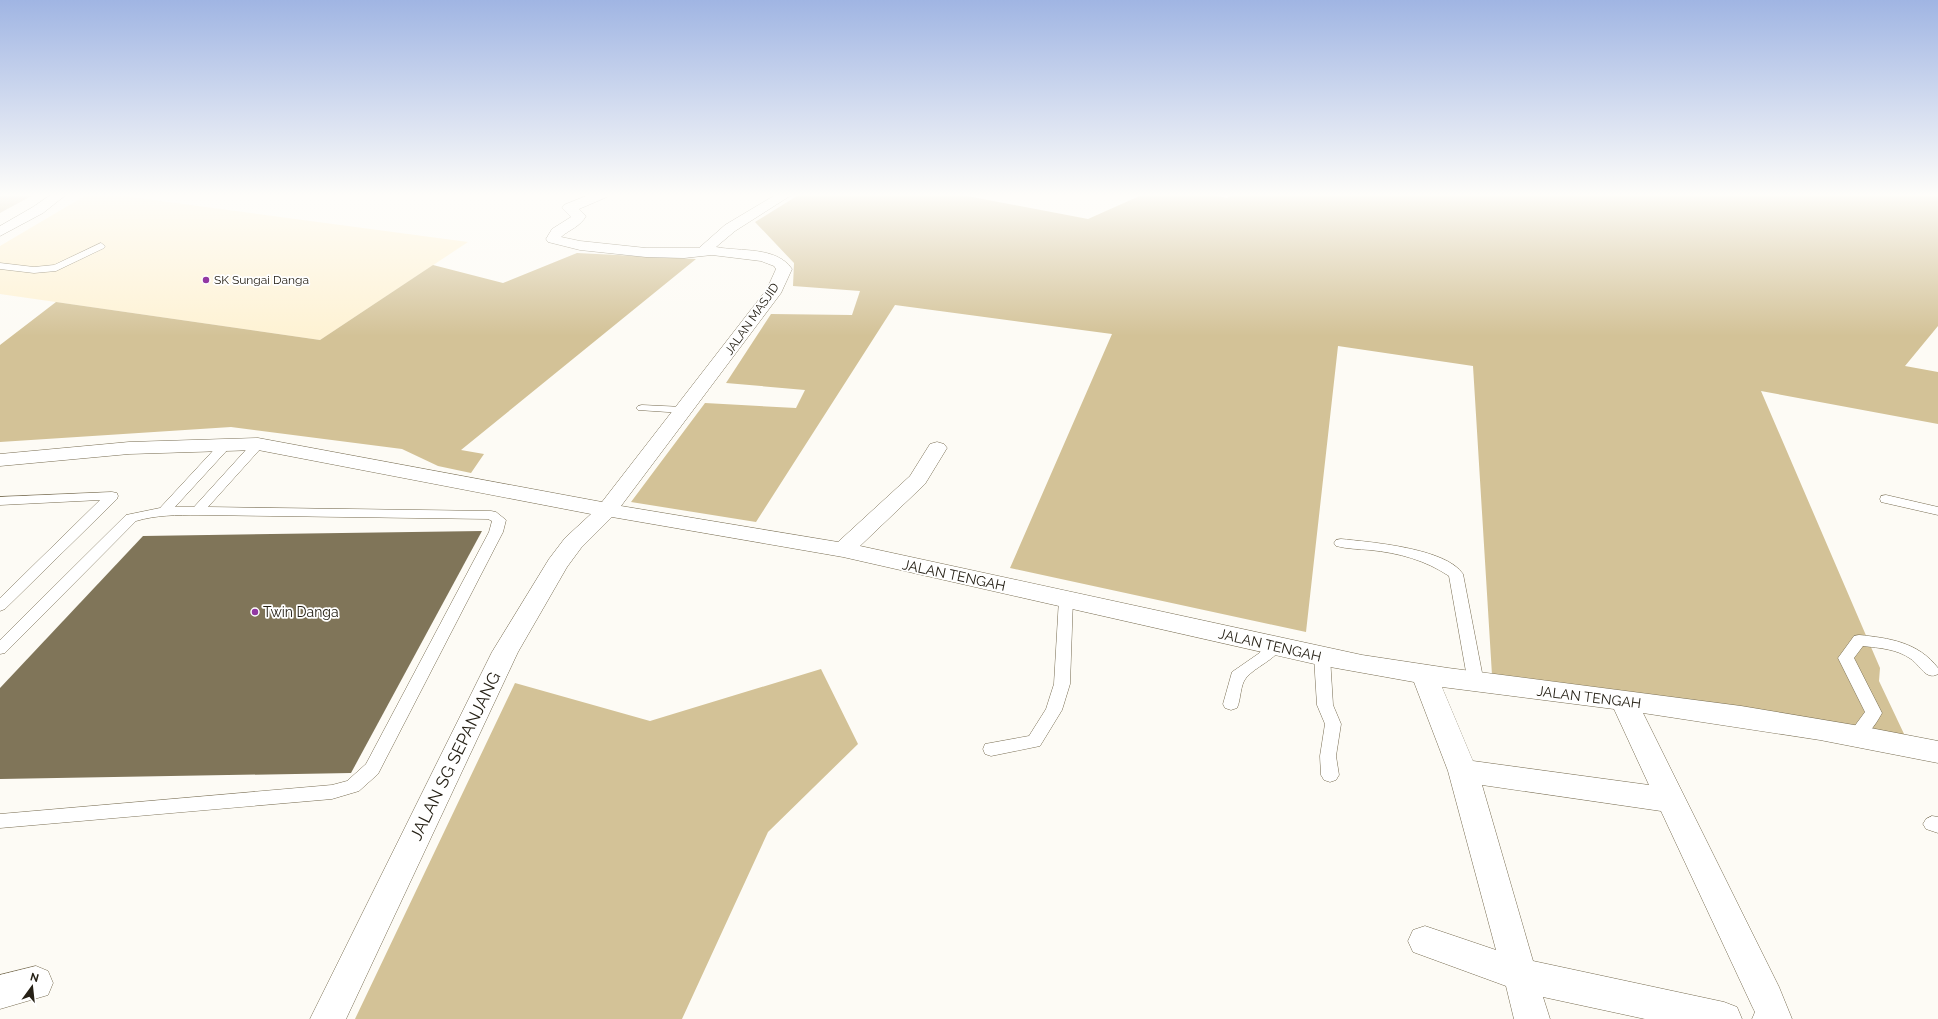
<svg xmlns="http://www.w3.org/2000/svg" width="1938" height="1019" viewBox="0 0 1938 1019" font-family="Raleway,sans-serif">
<rect width="100%" height="100%" fill="#fdfbf5"/>
<!-- built -->
<polygon fill="#fef2d3" points="88,194 109,194 468,242 320,340 0,294 0,246"/>
<!-- green -->
<polygon fill="#dccfaf" points="0,194 35,194 0,213"/>
<!-- forest -->
<g fill="#d3c297">
<polygon points="800,194 957,194 1088,219 1144,194 1210,194 1227,198 1234,194 1938,194 1938,326 1905,366 1938,372 1938,424 1761,391 1880,668 1879,681 1905,736 1492,675 1473,366 1338,346 1306,632 1010,568 1112,334 895,305 756,522 631,502 705,403 796,408 805,390 726,383 771,314 852,315 860,291 793,286 794,263 755,222"/>
<polygon points="577,253 696,259 461,450 484,454 471,473 438,466 402,449 231,427 0,442 0,345 56,302 320,340 433,265 503,283"/>
<polygon points="821,669 858,744 768,832 682,1019 355,1019 515,683 650,721"/>
</g>
<!-- building -->
<polygon fill="#807559" points="482,531 351,773 0,779 0,688 143,536"/>
<g fill="none" stroke-linecap="round" stroke-linejoin="round">
<defs>
<g id="service">
<polygon points="101,243 105,246 104,248 56,271 34,273 0,269 0,263 34,267 54,265"/>
<polygon points="642,405 683,407 689,410 683,413 638,410 636,408 638,406"/>
<path d="M 226,440 L 230,441 L 232,444 L 230,447 L 175,507 L 194,507 L 254,441 L 262,441 L 264,444 L 262,447 L 208,507 L 491,511 L 496,512 L 506,520 L 503,532 L 378,774 L 359,791 L 332,799 L 0,828 L 0,814 L 332,785 L 347,781 L 366,764 L 489,532 L 492,521 L 488,519 L 198,515 C 177,515 156,515 136,521 L 5,653 L 0,654 L 0,640 L 126,515 L 160,508 L 222,441 Z"/>
<polygon points="112,492 117,493 118,496 117,499 5,609 0,611 0,598 100,500 0,505 0,497"/>
<polygon points="1886,495 1938,507 1938,515 1881,502 1880,499 1881,496"/>
<path d="M 1341,539 C 1370,542 1446,548 1463,574 L 1484,683 L 1482,687 L 1476,689 L 1470,687 L 1468,683 L 1449,576 C 1425,560 1399,553 1370,550 C 1359,549 1347,549 1336,546 L 1334,543 L 1336,540 Z"/>
<polygon points="1066,594 1071,596 1073,599 1070,684 1062,710 1040,746 991,756 985,754 983,749 985,744 1029,736 1046,709 1054,684 1059,599 1061,596"/>
<path d="M 1859,635 C 1889,638 1918,642 1938,668 L 1938,674 C 1926,681 1920,665 1911,659 C 1897,649 1880,648 1863,646 L 1854,658 L 1882,713 C 1876,724 1864,744 1850,740 L 1848,735 L 1865,712 L 1838,658 L 1854,636 Z"/>
<path d="M 1276,640 L 1281,641 L 1284,645 C 1274,661 1256,666 1246,678 C 1240,685 1241,700 1237,708 L 1231,710 L 1225,708 L 1223,704 L 1232,672 L 1258,654 L 1271,641 Z"/>
<polygon points="1322,652 1327,653 1330,657 1333,705 1341,724 1336,756 1339,775 1336,780 1330,782 1324,780 1321,775 1320,756 1325,724 1317,705 1314,657 1317,653"/>
<polygon points="1932,816 1938,817 1938,833 1926,829 1923,824 1926,819"/>
</g>
<g id="minor">
<polygon points="52,194 67,194 43,213 0,236 0,226 33,207"/>
<path d="M 591,194 L 609,194 L 607,197 L 579,209 L 586,216 C 580,227 570,229 561,237 L 580,241 L 646,248 L 699,248 L 725,225 L 777,194 L 793,194 L 735,231 L 716,247 C 741,252 776,246 792,269 L 781,293 L 621,506 L 838,542 L 910,476 L 930,444 L 937,442 L 944,444 L 947,448 L 925,484 L 860,546 L 1362,655 L 1448,668 L 1741,706 L 1860,726 L 1938,741 L 1938,763 L 1820,740 L 1643,713 L 1779,987 L 1792,1019 L 1752,1019 L 1755,1012 L 1752,1006 L 1661,811 L 1482,785 L 1533,961 L 1724,1002 L 1737,1007 L 1742,1019 L 1645,1019 L 1543,997 L 1550,1019 L 1514,1019 L 1506,986 L 1413,952 L 1408,941 L 1413,930 L 1425,926 L 1496,950 L 1448,771 L 1414,682 L 1319,665 L 843,557 L 612,517 L 581,548 L 567,567 L 518,652 L 346,1019 L 310,1019 L 492,652 L 549,559 L 565,538 L 591,514 L 258,450 L 129,454 L 0,466 L 0,454 L 129,442 L 258,438 L 602,502 L 767,289 L 776,269 L 774,266 L 761,261 L 712,255 L 684,258 L 646,257 L 580,250 L 548,242 L 546,239 L 552,229 L 571,217 L 562,208 L 564,205 ZM 1442,687 L 1614,709 L 1649,785 L 1473,761 Z"/>
<polygon points="36,966 48,971 53,983 48,995 0,1009 0,975"/>
</g>
</defs>
<!-- service casing -->
<use href="#service" stroke="#786d52" stroke-width="1"/>
<!-- minor casing -->
<use href="#minor" stroke="#786d52" stroke-width="1"/>
<!-- service -->
<use href="#service" fill="#fff" fill-rule="evenodd"/>
<!-- minor -->
<use href="#minor" fill="#fff" fill-rule="evenodd"/>
</g>
<!-- sky -->
<linearGradient id="sky" x2="0" y2="1"><stop stop-color="#a0b5e3"/><stop offset="0.58" stop-color="#fefdfa"/><stop offset="1" stop-color="#fefdfa" stop-opacity="0"/></linearGradient>
<rect width="1938" height="336" fill="url(#sky)"/>
<!-- markers -->
<g fill="#9238a3" stroke="#fff" stroke-width="1.5">
<circle cx="206" cy="280" r="4"/>
<circle cx="255" cy="612" r="4"/>
</g>
<g text-anchor="middle" stroke-width="3.5" stroke-linejoin="round" paint-order="stroke">
<!-- far-poi labels -->
<g font-size="12" fill="#262116" stroke="#fff" text-anchor="start">
<text x="214" y="284">SK Sungai Danga</text>
</g>
<!-- far-street labels -->
<g font-size="12" fill="#262116" stroke="#fff">
<text transform="translate(752 319) rotate(-55)" y="4">JALAN MASJID</text>
</g>
<!-- street labels -->
<g font-size="14" fill="#262116" stroke="#fff">
<text transform="translate(954 575) rotate(12)" y="5">JALAN TENGAH</text>
<text transform="translate(1270 645) rotate(13)" y="5">JALAN TENGAH</text>
<text transform="translate(1589 697) rotate(7)" y="5">JALAN TENGAH</text>
</g>
<!-- poi labels -->
<g font-size="14" fill="#262116" stroke="#fff" text-anchor="start">
<text x="263" y="617">Twin Danga</text>
</g>
<!-- near-street labels -->
<g font-size="17" fill="#262116" stroke="#fff">
<text transform="translate(455 756) rotate(-64)" y="6">JALAN SG SEPANJANG</text>
</g>
</g>
<!-- north arrow -->
<g transform="translate(32 987) rotate(15)" stroke="#ffffff" stroke-width="3" paint-order="stroke">
<path d="M0-3L7 15L0 10L-7 15Z" fill="#262116"/>
<text y="-6" font-size="11" font-weight="bold" text-anchor="middle" fill="#262116">N</text>
</g>
</svg>
